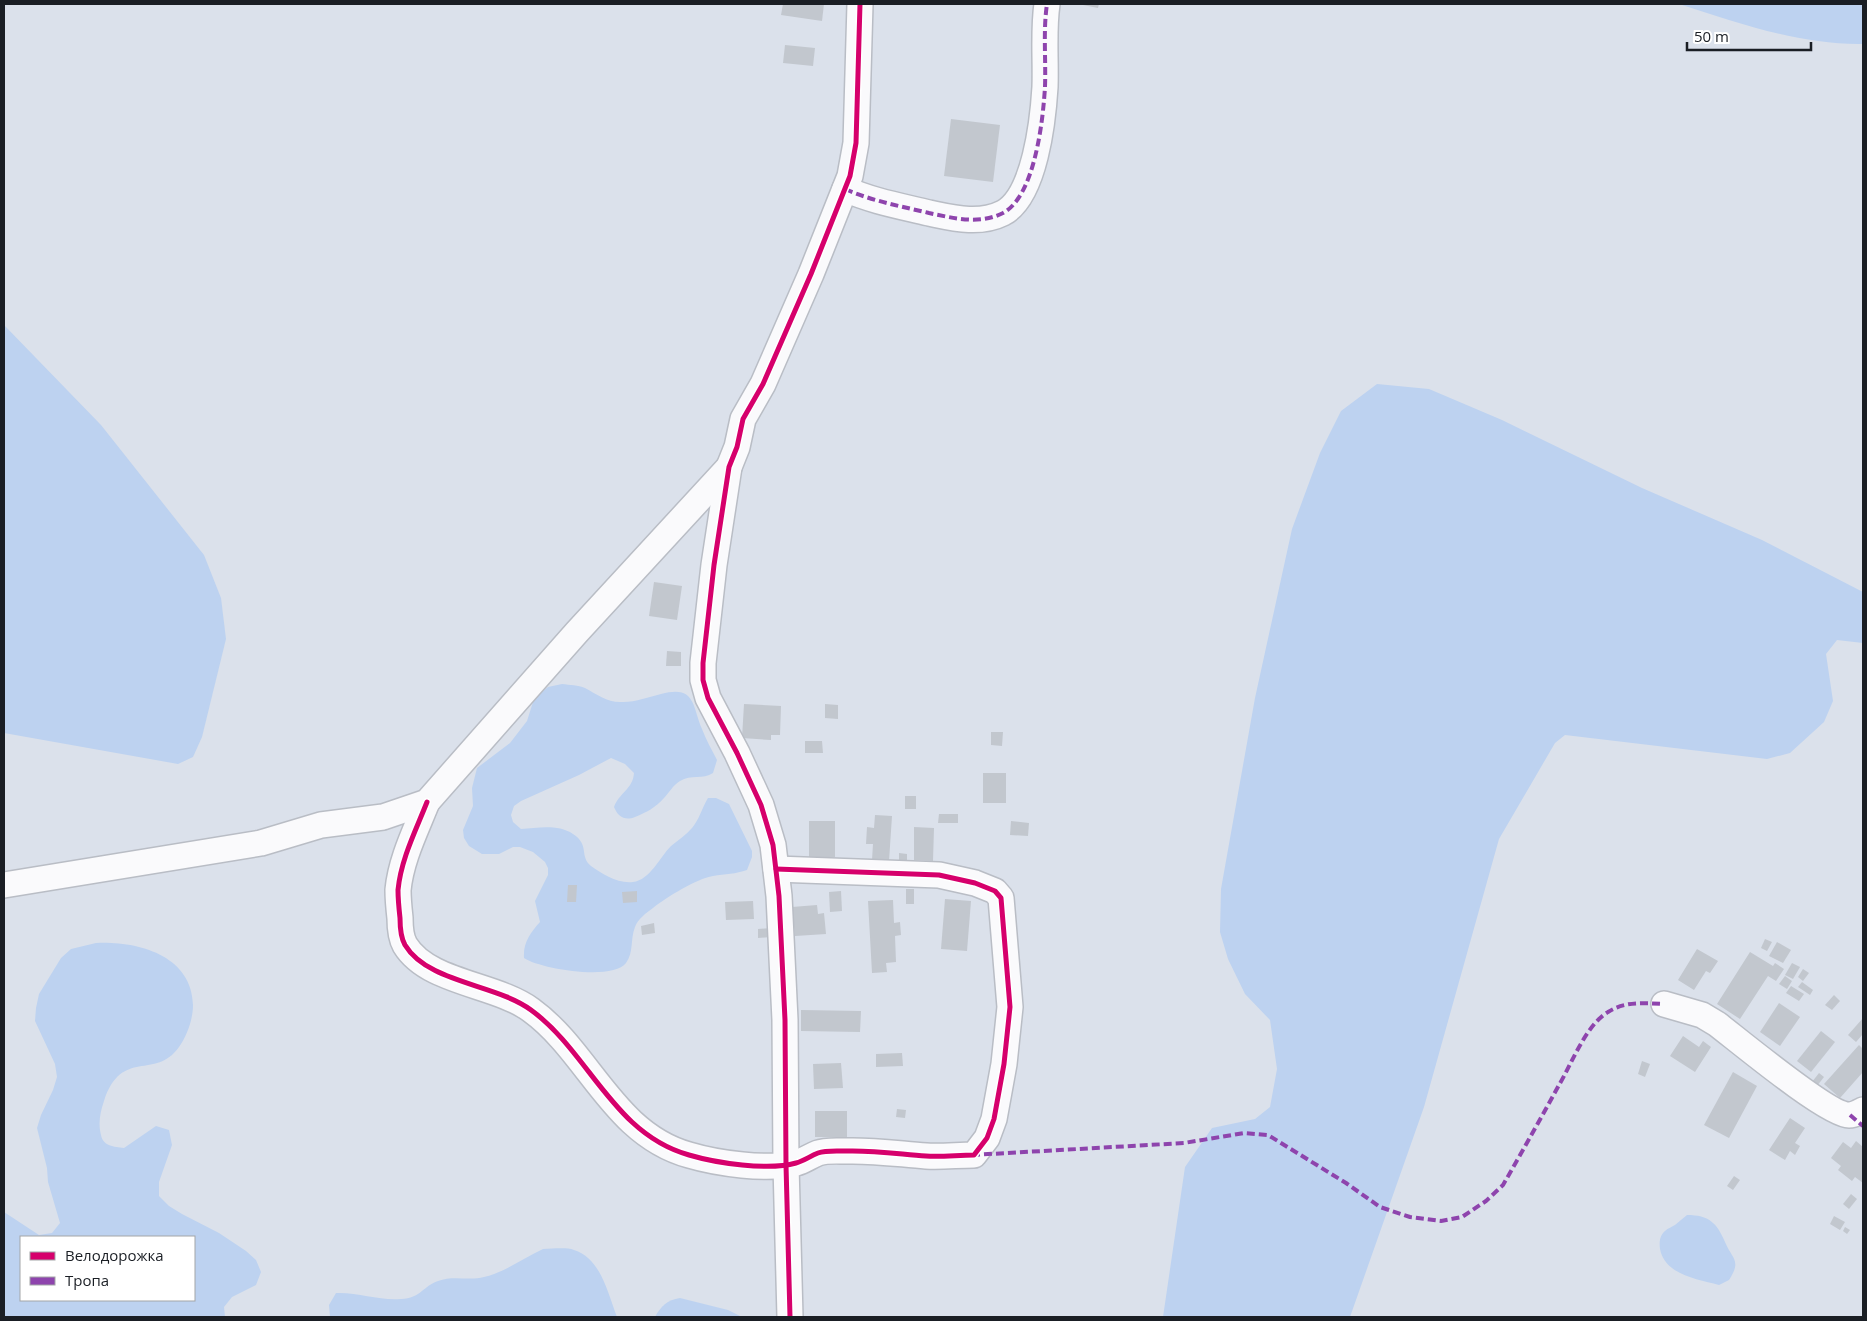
<svg xmlns="http://www.w3.org/2000/svg" width="1867" height="1321" viewBox="0 0 1867 1321" font-family="'Open Sans',sans-serif">
<rect width="100%" height="100%" fill="#dbe1eb"/>
<!-- green -->
<g fill="#bdd2f0" fill-rule="evenodd">
<path d="M 1679,4 L 1863,4 L 1863,44 C 1800,45 1738,23 1679,4 Z"/>
<polygon points="4,325 101,425 204,555 221,598 226,639 202,737 193,757 178,764 4,733"/>
<polygon points="1377,384 1429,389 1502,420 1642,488 1762,540 1863,592 1863,643 1837,640 1826,654 1833,701 1824,722 1790,753 1767,759 1565,735 1555,743 1499,839 1424,1107 1350,1317 1163,1317 1185,1167 1212,1128 1255,1119 1270,1107 1277,1069 1270,1020 1245,994 1228,959 1220,932 1221,889 1255,698 1292,529 1320,453 1341,411"/>
<path d="M 562,684 C 570,685 578,685 585,688 C 596,694 607,702 620,702 C 634,703 648,697 661,694 C 696,685 692,706 702,729 C 706,740 712,750 717,760 L 713,773 C 703,780 691,774 680,781 C 673,785 669,793 664,798 C 655,808 647,812 635,817 C 625,821 618,817 614,807 C 619,793 633,789 634,773 L 625,764 L 611,758 L 579,775 L 521,801 L 514,806 L 511,815 L 513,822 L 521,829 C 538,828 558,824 573,834 C 590,845 579,856 591,866 C 602,874 618,884 633,882 C 650,880 660,857 671,846 C 678,840 686,835 692,828 C 699,820 702,808 708,798 L 716,798 L 729,804 L 752,851 L 752,857 L 747,870 C 736,874 725,874 713,876 C 696,879 667,897 653,908 C 646,913 638,919 635,927 C 630,940 634,952 626,963 C 613,981 540,969 524,958 C 523,943 530,933 540,922 L 535,901 L 548,875 L 548,868 L 545,862 L 533,852 L 520,847 L 513,847 L 499,854 L 482,854 L 469,846 L 464,838 L 463,830 L 473,806 L 472,788 L 477,768 L 510,743 L 527,721 L 533,702 L 537,696 L 548,687 Z"/>
<path d="M 96,943 C 137,941 192,955 193,1005 C 193,1019 187,1036 179,1047 C 155,1081 122,1047 104,1101 C 100,1113 98,1123 101,1135 C 103,1146 114,1147 124,1148 L 156,1126 L 169,1130 L 172,1145 L 159,1182 L 159,1196 L 169,1206 L 182,1214 L 219,1233 L 246,1251 L 256,1260 L 261,1272 L 256,1285 L 232,1297 L 224,1307 L 225,1317 L 4,1317 L 4,1212 L 39,1235 L 52,1233 L 60,1223 L 48,1182 L 47,1168 L 37,1128 L 41,1115 L 53,1090 L 57,1077 L 55,1064 L 35,1021 L 36,1008 L 39,994 L 61,958 L 71,949 ZM 194,1237 L 194,1300 L 21,1300 L 21,1237 Z"/>
<path d="M 1687,1215 C 1709,1215 1717,1223 1725,1242 C 1732,1259 1742,1260 1729,1280 L 1719,1285 C 1697,1279 1665,1275 1660,1249 C 1659,1242 1660,1235 1665,1231 C 1668,1228 1672,1227 1675,1225 C 1679,1222 1683,1218 1687,1215 Z"/>
<path d="M 543,1249 C 552,1249 566,1247 574,1250 C 601,1258 608,1294 617,1317 L 330,1317 L 329,1305 L 336,1293 C 358,1292 380,1301 401,1299 C 421,1298 423,1286 438,1281 C 453,1275 469,1281 484,1277 C 506,1272 523,1258 543,1249 Z"/>
<path d="M 680,1298 L 728,1310 L 742,1317 L 655,1317 C 661,1306 667,1300 680,1298 Z"/>
</g>
<!-- building -->
<g fill="#c2c7ce">
<polygon points="783,4 824,4 822,21 781,15"/>
<polygon points="1078,4 1099,4 1098,8"/>
<polygon points="785,45 815,48 813,66 783,63"/>
<polygon points="951,119 1000,125 993,182 944,176"/>
<polygon points="654,582 682,586 677,620 649,616"/>
<polygon points="667,651 681,652 681,666 666,666"/>
<polygon points="744,704 781,706 780,735 771,735 771,740 742,738"/>
<polygon points="825,704 838,705 838,719 825,718"/>
<polygon points="991,732 1003,732 1002,746 991,745"/>
<polygon points="805,741 822,741 823,753 805,753"/>
<rect x="983" y="773" width="23" height="30"/>
<rect x="905" y="796" width="11" height="13"/>
<polygon points="939,814 958,814 958,823 938,823"/>
<polygon points="875,815 892,816 889,861 872,860 873,844 866,844 867,827 874,828"/>
<rect x="809" y="821" width="26" height="36"/>
<polygon points="1011,821 1029,823 1028,836 1010,835"/>
<polygon points="914,827 934,828 933,861 914,860"/>
<polygon points="899,853 907,854 907,866 899,865"/>
<polygon points="568,885 577,885 576,902 567,902"/>
<rect x="906" y="889" width="8" height="15"/>
<polygon points="637,891 637,902 623,903 622,892"/>
<polygon points="841,891 842,911 830,912 829,892"/>
<polygon points="945,899 971,901 967,951 941,949"/>
<polygon points="893,900 894,923 900,922 901,935 895,936 896,962 886,963 887,972 872,973 868,901"/>
<polygon points="753,901 754,919 726,920 725,902"/>
<polygon points="817,905 818,914 824,913 826,934 795,936 792,907"/>
<polygon points="654,923 655,933 642,935 641,926"/>
<polygon points="771,928 771,937 758,938 758,929"/>
<polygon points="1765,939 1772,942 1767,951 1761,948"/>
<polygon points="1777,942 1791,950 1783,963 1769,956"/>
<polygon points="1697,949 1718,961 1710,973 1706,971 1694,990 1678,980"/>
<polygon points="1750,952 1773,966 1775,963 1784,969 1776,981 1768,976 1740,1019 1717,1004"/>
<polygon points="1792,963 1800,967 1793,979 1785,975"/>
<polygon points="1803,969 1809,973 1803,981 1798,977"/>
<polygon points="1785,976 1792,981 1787,989 1779,984"/>
<polygon points="1802,982 1813,990 1810,995 1798,987"/>
<polygon points="1791,986 1804,994 1799,1001 1786,993"/>
<polygon points="1834,995 1840,1001 1832,1010 1825,1005"/>
<polygon points="1779,1003 1800,1017 1780,1046 1760,1032"/>
<polygon points="801,1010 861,1011 860,1032 801,1031"/>
<polygon points="1863,1018 1863,1034 1856,1042 1848,1035"/>
<polygon points="1821,1031 1835,1042 1811,1072 1797,1061"/>
<polygon points="1683,1036 1699,1047 1703,1041 1711,1047 1695,1072 1670,1056"/>
<polygon points="1859,1045 1863,1049 1863,1072 1840,1098 1824,1084"/>
<polygon points="902,1053 903,1066 876,1067 876,1054"/>
<polygon points="1642,1061 1650,1064 1645,1077 1638,1074"/>
<polygon points="841,1063 843,1088 814,1089 813,1064"/>
<polygon points="1733,1072 1757,1086 1729,1138 1704,1125"/>
<polygon points="1819,1073 1824,1077 1817,1086 1812,1082"/>
<polygon points="897,1109 906,1110 905,1118 896,1117"/>
<rect x="815" y="1111" width="32" height="26"/>
<polygon points="1790,1118 1805,1128 1795,1143 1800,1146 1795,1155 1790,1151 1785,1160 1769,1150"/>
<polygon points="1856,1141 1863,1147 1863,1183 1855,1177 1852,1181 1838,1170 1841,1166 1831,1158 1843,1142 1851,1148"/>
<polygon points="1734,1176 1740,1180 1733,1190 1727,1186"/>
<polygon points="1851,1194 1857,1199 1849,1209 1843,1204"/>
<polygon points="1834,1216 1845,1222 1840,1230 1830,1224"/>
<polygon points="1845,1227 1850,1230 1847,1234 1843,1231"/>
</g>
<g fill="none" stroke-linecap="round" stroke-linejoin="round">
<defs>
<g id="minor">
<path d="M 845,189 C 872,201 900,206 929,213 C 953,218 979,225 1003,213 C 1035,196 1043,120 1045,87 C 1046,59 1043,31 1047,4"/>
<path d="M 427,802 C 416,830 401,859 398,890 C 398,899 399,909 400,918 C 400,926 401,938 405,945 C 428,983 496,984 531,1010 C 589,1052 613,1134 689,1155 C 716,1163 768,1171 796,1163 C 804,1161 810,1156 818,1153 C 826,1150 837,1151 846,1151 C 872,1150 899,1154 926,1156 C 942,1157 958,1155 974,1155 L 987,1138 L 994,1119 L 1004,1064 L 1010,1007 L 1001,898 L 995,891 L 975,883 L 939,875 L 776,869"/>
<polyline points="4,885 261,843 321,825 383,817 427,802 577,632 729,467"/>
<path d="M 1664,1004 L 1702,1015 L 1717,1024 C 1738,1040 1828,1115 1849,1115 C 1854,1115 1859,1112 1863,1110"/>
<polyline points="790,1317 786,1165 785,1020 779,896 773,845 761,805 737,753 708,698 703,680 703,663 714,565 729,467 737,447 743,419 763,384 811,274 850,176 856,143 860,4"/>
</g>
</defs>
<!-- minor casing -->
<use href="#minor" stroke="#b9bdc5" stroke-width="28"/>
<!-- minor -->
<use href="#minor" stroke="#fafafc" stroke-width="25"/>
<!-- quiet -->
<g stroke="#8e44ad" stroke-width="4" stroke-dasharray="8 4" stroke-linecap="butt">
<path d="M 845,189 C 872,201 900,206 929,213 C 953,218 979,225 1003,213 C 1035,196 1043,120 1045,87 C 1046,59 1043,31 1047,4"/>
<polyline points="1850,1115 1863,1126"/>
<path d="M 972,1155 L 1184,1143 L 1244,1133 L 1268,1135 L 1346,1183 L 1380,1207 L 1410,1217 L 1441,1221 L 1462,1217 L 1486,1201 L 1503,1185 C 1522,1152 1541,1118 1559,1085 C 1572,1063 1586,1025 1608,1012 C 1625,1001 1644,1003 1664,1004"/>
</g>
<defs>
<g id="cycleway">
<path d="M 427,802 C 416,830 401,859 398,890 C 398,899 399,909 400,918 C 400,926 401,938 405,945 C 428,983 496,984 531,1010 C 589,1052 613,1134 689,1155 C 716,1163 768,1171 796,1163 C 804,1161 810,1156 818,1153 C 826,1150 837,1151 846,1151 C 872,1150 899,1154 926,1156 C 942,1157 958,1155 974,1155 L 987,1138 L 994,1119 L 1004,1064 L 1010,1007 L 1001,898 L 995,891 L 975,883 L 939,875 L 776,869"/>
<polyline points="790,1317 786,1165 785,1020 779,896 773,845 761,805 737,753 708,698 703,680 703,663 714,565 729,467 737,447 743,419 763,384 811,274 850,176 856,143 860,4"/>
</g>
</defs>
<!-- cycleway casing -->
<use href="#cycleway" stroke="#fff" stroke-width="8"/>
<!-- cycleway -->
<use href="#cycleway" stroke="#d6006c" stroke-width="5"/>
</g>
<!-- border -->
<rect width="1867" height="1321" fill="none" stroke="#1a1e24" stroke-width="10"/>
<!-- legend -->
<rect x="20" y="1236" width="175" height="65" fill="#ffffff" stroke="#a3a5a7"/>
<rect x="30" y="1252" width="25" height="8" fill="#d6006c" stroke="#a3a5a7"/>
<text x="65" y="1261" font-size="15" fill="#1a1e24">Велодорожка</text>
<rect x="30" y="1277" width="25" height="8" fill="#8e44ad" stroke="#a3a5a7"/>
<text x="65" y="1286" font-size="15" fill="#1a1e24">Тропа</text>
<!-- scale -->
<path d="M1687 42v8h124v-8" fill="none" stroke="#1a1e24" stroke-width="2.5"/>
<text x="1694" y="42" font-size="15" fill="#1a1e24" stroke="#ffffff" stroke-width="4" paint-order="stroke">50 m</text>
</svg>
